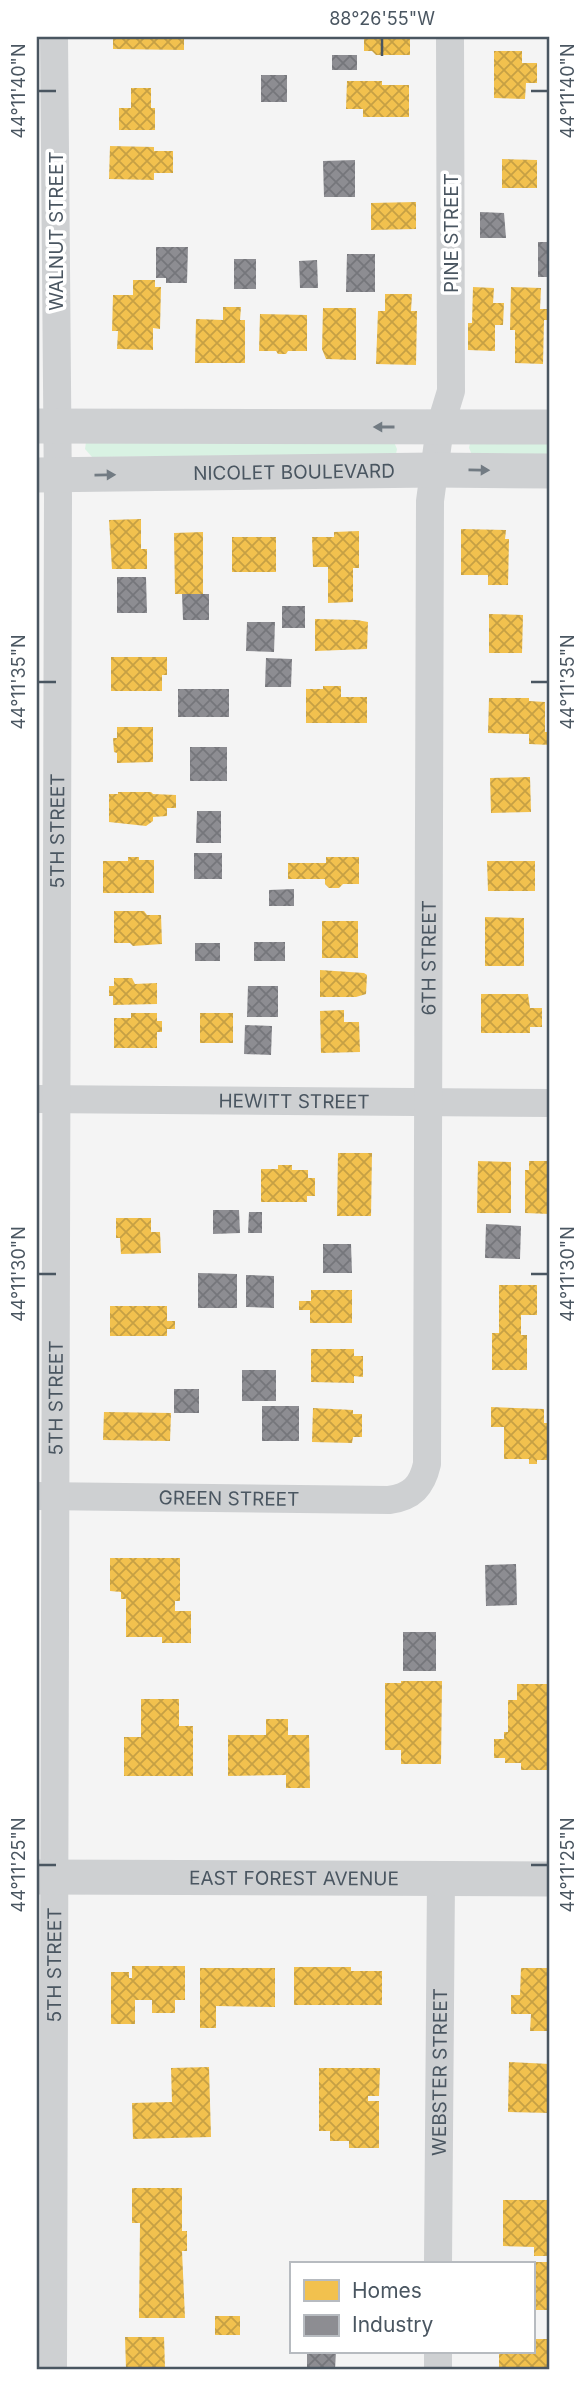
<svg xmlns="http://www.w3.org/2000/svg" width="587" height="2406" viewBox="0 0 587 2406" font-family="Inter,sans-serif">
<defs>
<pattern id="homes-cross-hatch" width="8" height="8" patternUnits="userSpaceOnUse" patternTransform="scale(1.75)"><rect width="8" height="8" fill="#f2c14e"/><path d="M0 0l8 8M0 8l8-8" fill="none" stroke="#c6a044"/></pattern>
<pattern id="industry-cross-hatch" width="8" height="8" patternUnits="userSpaceOnUse" patternTransform="scale(1.75)"><rect width="8" height="8" fill="#8d8d92"/><path d="M0 0l8 8M0 8l8-8" fill="none" stroke="#75767b"/></pattern>
</defs>
<rect width="100%" height="100%" fill="#f4f4f4"/>
<!-- grass -->
<g fill="#d9f2e3">
<polygon points="550,439 550,458 472,455 469,448 470,443"/>
<polygon points="86,442 394,442 397,449 396,454 92,457 85,449"/>
</g>
<!-- homes -->
<g fill="url(#homes-cross-hatch)">
<polygon points="113,37 184,37 184,50 113,49"/>
<polygon points="364,37 410,37 410,55 376,55 372,51 364,51"/>
<polygon points="494,51 522,51 522,63 537,63 537,83 526,83 525,99 494,98"/>
<polygon points="347,81 382,81 382,85 409,85 409,117 363,117 363,109 346,109"/>
<polygon points="131,88 151,88 151,108 155,108 155,130 119,130 119,108 131,108"/>
<polygon points="110,146 154,147 154,151 173,151 173,173 154,173 154,180 109,179"/>
<polygon points="502,159 537,160 537,188 502,188"/>
<polygon points="416,202 416,229 371,230 371,203"/>
<polygon points="133,280 155,280 155,287 161,287 160,329 153,328 153,350 117,349 118,331 112,331 113,295 133,295"/>
<polygon points="473,287 494,288 493,303 504,303 503,325 495,325 495,351 468,350 468,323 472,323"/>
<polygon points="511,287 541,288 540,309 549,309 549,320 544,320 543,364 515,363 515,330 510,330"/>
<polygon points="385,294 412,294 411,311 417,311 416,365 376,364 378,311 385,311"/>
<polygon points="223,307 241,307 240,320 245,320 245,363 195,363 196,319 223,320"/>
<polygon points="323,308 356,308 356,360 326,359 322,349"/>
<polygon points="260,314 307,315 307,351 288,351 286,354 278,354 276,351 259,351"/>
<polygon points="141,519 141,549 147,549 147,569 112,569 109,520"/>
<polygon points="461,529 506,530 505,539 509,539 508,585 488,585 488,575 461,575"/>
<polygon points="359,531 359,568 353,568 353,602 328,603 328,567 313,567 312,537 334,537 334,532"/>
<polygon points="203,532 203,594 175,594 174,533"/>
<rect x="232" y="537" width="44" height="35"/>
<polygon points="489,614 523,615 522,653 489,653"/>
<polygon points="315,619 357,620 368,622 367,649 315,651"/>
<polygon points="111,657 167,657 167,675 162,675 162,691 111,691"/>
<polygon points="323,686 341,686 341,697 367,697 367,723 306,723 306,689 323,689"/>
<polygon points="489,698 529,698 529,701 545,702 545,732 550,732 550,745 529,744 529,734 488,733"/>
<polygon points="117,727 153,727 153,762 117,763 117,753 114,752 113,738 117,738"/>
<polygon points="530,777 531,812 491,813 490,778"/>
<polygon points="118,792 151,792 153,794 176,795 176,808 167,808 167,816 153,817 153,821 146,826 109,822 109,794 118,794"/>
<polygon points="128,857 139,857 139,860 154,860 154,893 103,893 103,861 128,861"/>
<polygon points="326,857 359,857 359,884 343,884 339,888 329,888 325,884 325,879 288,879 288,863 326,863"/>
<polygon points="487,861 535,861 535,891 488,891"/>
<polygon points="114,911 144,911 147,915 161,915 162,944 133,946 130,943 114,943"/>
<polygon points="485,917 524,918 524,966 485,966"/>
<rect x="322" y="921" width="36" height="37"/>
<polygon points="320,970 364,973 367,975 366,994 356,997 320,997"/>
<polygon points="114,978 132,978 135,984 157,983 157,1004 113,1005 113,996 109,996 109,986 114,986"/>
<polygon points="481,994 528,994 530,1008 542,1008 542,1027 530,1027 530,1033 481,1033"/>
<polygon points="344,1010 344,1022 359,1022 360,1052 321,1053 320,1011"/>
<polygon points="131,1013 157,1013 157,1021 162,1021 162,1032 157,1032 157,1048 114,1048 114,1018 131,1018"/>
<rect x="200" y="1013" width="33" height="30"/>
<polygon points="338,1153 372,1153 371,1216 337,1216"/>
<polygon points="478,1161 511,1162 511,1213 477,1213"/>
<polygon points="529,1161 550,1161 550,1214 525,1213 525,1170 529,1170"/>
<polygon points="278,1165 292,1165 292,1170 308,1170 308,1178 315,1178 315,1196 307,1196 307,1202 261,1202 261,1169 278,1169"/>
<polygon points="116,1218 151,1218 151,1232 160,1232 161,1253 121,1254 120,1238 116,1238"/>
<polygon points="499,1285 537,1285 537,1315 521,1315 521,1335 527,1335 527,1370 492,1370 492,1333 499,1333"/>
<polygon points="311,1290 352,1290 352,1323 310,1323 310,1310 299,1310 299,1301 311,1301"/>
<polygon points="110,1306 167,1306 167,1321 175,1321 175,1329 167,1329 167,1336 110,1336"/>
<polygon points="311,1349 354,1349 354,1356 363,1356 363,1377 354,1376 354,1383 311,1382"/>
<polygon points="491,1407 544,1409 544,1423 550,1423 550,1460 537,1460 537,1464 529,1464 529,1459 504,1459 504,1427 491,1427"/>
<polygon points="313,1408 353,1410 353,1414 362,1414 362,1437 353,1437 352,1443 312,1442"/>
<polygon points="104,1412 171,1413 170,1441 103,1440"/>
<polygon points="110,1558 180,1558 180,1601 175,1601 175,1611 191,1611 191,1643 162,1643 162,1637 126,1637 126,1599 121,1599 121,1592 110,1591"/>
<polygon points="401,1681 442,1681 441,1764 401,1764 401,1750 385,1750 385,1683 401,1683"/>
<polygon points="517,1684 550,1684 550,1770 521,1770 521,1763 505,1763 505,1758 494,1758 494,1739 504,1739 504,1732 508,1732 508,1700 517,1700"/>
<polygon points="141,1699 179,1699 179,1726 193,1726 193,1776 124,1776 124,1737 141,1737"/>
<polygon points="266,1719 288,1719 288,1735 309,1735 310,1788 286,1788 286,1775 228,1776 228,1735 266,1735"/>
<polygon points="132,1966 185,1966 185,2000 175,2000 175,2013 152,2013 152,2000 135,2000 135,2024 111,2024 111,1972 129,1972 129,1978 132,1978"/>
<polygon points="294,1967 351,1967 351,1971 382,1971 382,2005 294,2005"/>
<polygon points="200,1968 275,1968 275,2007 216,2006 216,2028 200,2028"/>
<polygon points="521,1968 550,1968 550,2031 530,2031 531,2014 511,2014 511,1995 520,1995"/>
<polygon points="509,2062 550,2064 550,2113 508,2112"/>
<polygon points="209,2067 211,2137 133,2139 132,2103 172,2102 171,2068"/>
<polygon points="319,2068 380,2068 379,2096 368,2096 368,2101 379,2101 379,2148 349,2148 349,2141 330,2141 330,2131 319,2131"/>
<polygon points="132,2188 182,2188 182,2231 187,2231 187,2251 182,2251 185,2318 139,2318 140,2223 132,2223"/>
<polygon points="503,2200 550,2200 549,2256 534,2256 534,2247 503,2246"/>
<rect x="533" y="2262" width="17" height="48"/>
<rect x="215" y="2316" width="25" height="19"/>
<polygon points="125,2337 164,2337 165,2369 126,2369"/>
<polygon points="533,2339 550,2339 550,2369 499,2369 499,2352 533,2352"/>
</g>
<!-- industry -->
<g fill="url(#industry-cross-hatch)">
<rect x="332" y="55" width="25" height="15"/>
<rect x="261" y="75" width="26" height="27"/>
<polygon points="355,160 355,197 324,197 323,161"/>
<polygon points="480,212 504,213 506,238 480,238"/>
<rect x="538" y="242" width="12" height="35"/>
<polygon points="156,247 188,247 187,283 166,283 166,278 156,278"/>
<polygon points="347,254 375,254 375,292 346,292"/>
<rect x="234" y="259" width="22" height="30"/>
<polygon points="317,260 318,288 300,288 299,261"/>
<polygon points="117,577 146,577 147,613 117,613"/>
<polygon points="182,594 209,594 209,620 183,620"/>
<rect x="282" y="606" width="23" height="22"/>
<polygon points="247,622 275,622 274,652 246,651"/>
<polygon points="266,658 292,659 291,687 265,687"/>
<rect x="178" y="689" width="51" height="28"/>
<rect x="190" y="747" width="37" height="34"/>
<polygon points="197,811 221,811 221,843 196,843"/>
<rect x="194" y="853" width="28" height="26"/>
<polygon points="294,889 294,906 269,906 269,890"/>
<rect x="254" y="942" width="31" height="19"/>
<rect x="195" y="943" width="25" height="18"/>
<polygon points="248,986 278,986 278,1017 247,1017"/>
<polygon points="245,1025 272,1026 271,1055 244,1054"/>
<polygon points="213,1210 239,1210 240,1233 213,1234"/>
<polygon points="249,1212 262,1212 262,1233 248,1233"/>
<polygon points="486,1224 521,1226 520,1259 485,1258"/>
<polygon points="323,1244 351,1244 352,1273 323,1273"/>
<polygon points="198,1273 237,1274 237,1308 198,1308"/>
<polygon points="246,1275 274,1276 274,1308 246,1307"/>
<rect x="242" y="1370" width="34" height="31"/>
<rect x="174" y="1389" width="25" height="24"/>
<rect x="262" y="1406" width="37" height="35"/>
<polygon points="516,1564 517,1605 486,1606 485,1565"/>
<rect x="403" y="1632" width="33" height="39"/>
<polygon points="307,2352 336,2352 335,2369 307,2369"/>
</g>
<g fill="none" stroke-linecap="round" stroke-linejoin="round">
<!-- minor -->
<g stroke="#ced0d2" stroke-width="28">
<path id="s1" d="M 37,1099 L 550,1103"/>
<path id="s2" d="M 37,1496 L 389,1500 C 412,1497 422,1486 427,1464 L 430,501 L 440,427 L 451,391 L 450,37"/>
<path id="s3" d="M 438,2264 L 441,1879"/>
<path id="s4" d="M 53,2369 L 58,498 L 54,37"/>
<polyline points="438,2369 438,2352"/>
</g>
<!-- tertiary -->
<g stroke="#ced0d2" stroke-width="35">
<polyline points="37,426 550,427"/>
<path id="s5" d="M 37,475 L 433,470 L 550,471"/>
<path id="s6" d="M 37,1877 L 550,1879"/>
</g>
</g>
<!-- one-way arrows -->
<defs><path id="oneway-solid" d="M-6-.8H1V-3.2L6.5 0L1 3.2V.8H-6Z" transform="scale(1.75)"/></defs>
<g fill="#727b83">
<use href="#oneway-solid" transform="translate(384 427) rotate(-180)"/>
<use href="#oneway-solid" transform="translate(479 470) rotate(1)"/>
<use href="#oneway-solid" transform="translate(105 475) rotate(-1)"/>
</g>
<!-- ticks -->
<path fill="none" stroke="#4a5661" stroke-width="2.5" d="M 382,38 L 382,56M 38,91 L 56,91M 531,91 L 548,91M 38,682 L 56,682M 531,682 L 548,682M 38,1274 L 56,1274M 531,1274 L 548,1274M 38,1865 L 56,1865M 531,1865 L 548,1865"/>
<g text-anchor="middle" stroke-width="7" stroke-linejoin="round" paint-order="stroke">
<!-- street labels -->
<g font-size="19" fill="#4a5661" stroke="#fff">
<text transform="translate(56 231) rotate(-90)" y="7">WALNUT STREET</text>
<text transform="translate(451 233) rotate(-90)" y="7">PINE STREET</text>
<text dy="7" stroke="none"><textPath href="#s5" startOffset="257">NICOLET BOULEVARD</textPath></text>
<text dy="7" stroke="none"><textPath href="#s4" startOffset="1538">5TH STREET</textPath></text>
<text dy="7" stroke="none"><textPath href="#s2" startOffset="915">6TH STREET</textPath></text>
<text dy="7" stroke="none"><textPath href="#s1" startOffset="257">HEWITT STREET</textPath></text>
<text dy="7" stroke="none"><textPath href="#s4" startOffset="971">5TH STREET</textPath></text>
<text dy="7" stroke="none"><textPath href="#s2" startOffset="192">GREEN STREET</textPath></text>
<text dy="7" stroke="none"><textPath href="#s6" startOffset="257">EAST FOREST AVENUE</textPath></text>
<text dy="7" stroke="none"><textPath href="#s4" startOffset="404">5TH STREET</textPath></text>
<text dy="7" stroke="none"><textPath href="#s3" startOffset="192">WEBSTER STREET</textPath></text>
</g>
</g>
<!-- border -->
<rect width="587" height="2406" fill="none" stroke="#ffffff" stroke-width="77"/>
<!-- legend -->
<rect x="290" y="2262" width="245" height="91" fill="#ffffff" stroke="#b7bbc0" stroke-width="2"/>
<rect x="304" y="2280" width="35" height="21" fill="#f2c14e" stroke="#b7bbc0" stroke-width="2"/>
<text x="352" y="2298" font-size="21" fill="#4a5661">Homes</text>
<rect x="304" y="2315" width="35" height="21" fill="#8d8d92" stroke="#b7bbc0" stroke-width="2"/>
<text x="352" y="2332" font-size="21" fill="#4a5661">Industry</text>
<rect x="38" y="38" width="510" height="2330" fill="none" stroke="#4a5661" stroke-width="2.5"/>
<g font-size="18" text-anchor="middle" fill="#4a5661">
<text x="382" y="25">88°26'55"W</text>
<text transform="translate(19 91) rotate(-90)" y="6">44°11'40"N</text>
<text transform="translate(568 91) rotate(-90)" y="6">44°11'40"N</text>
<text transform="translate(19 682) rotate(-90)" y="6">44°11'35"N</text>
<text transform="translate(568 682) rotate(-90)" y="6">44°11'35"N</text>
<text transform="translate(19 1274) rotate(-90)" y="6">44°11'30"N</text>
<text transform="translate(568 1274) rotate(-90)" y="6">44°11'30"N</text>
<text transform="translate(19 1865) rotate(-90)" y="6">44°11'25"N</text>
<text transform="translate(568 1865) rotate(-90)" y="6">44°11'25"N</text>
</g>
</svg>
